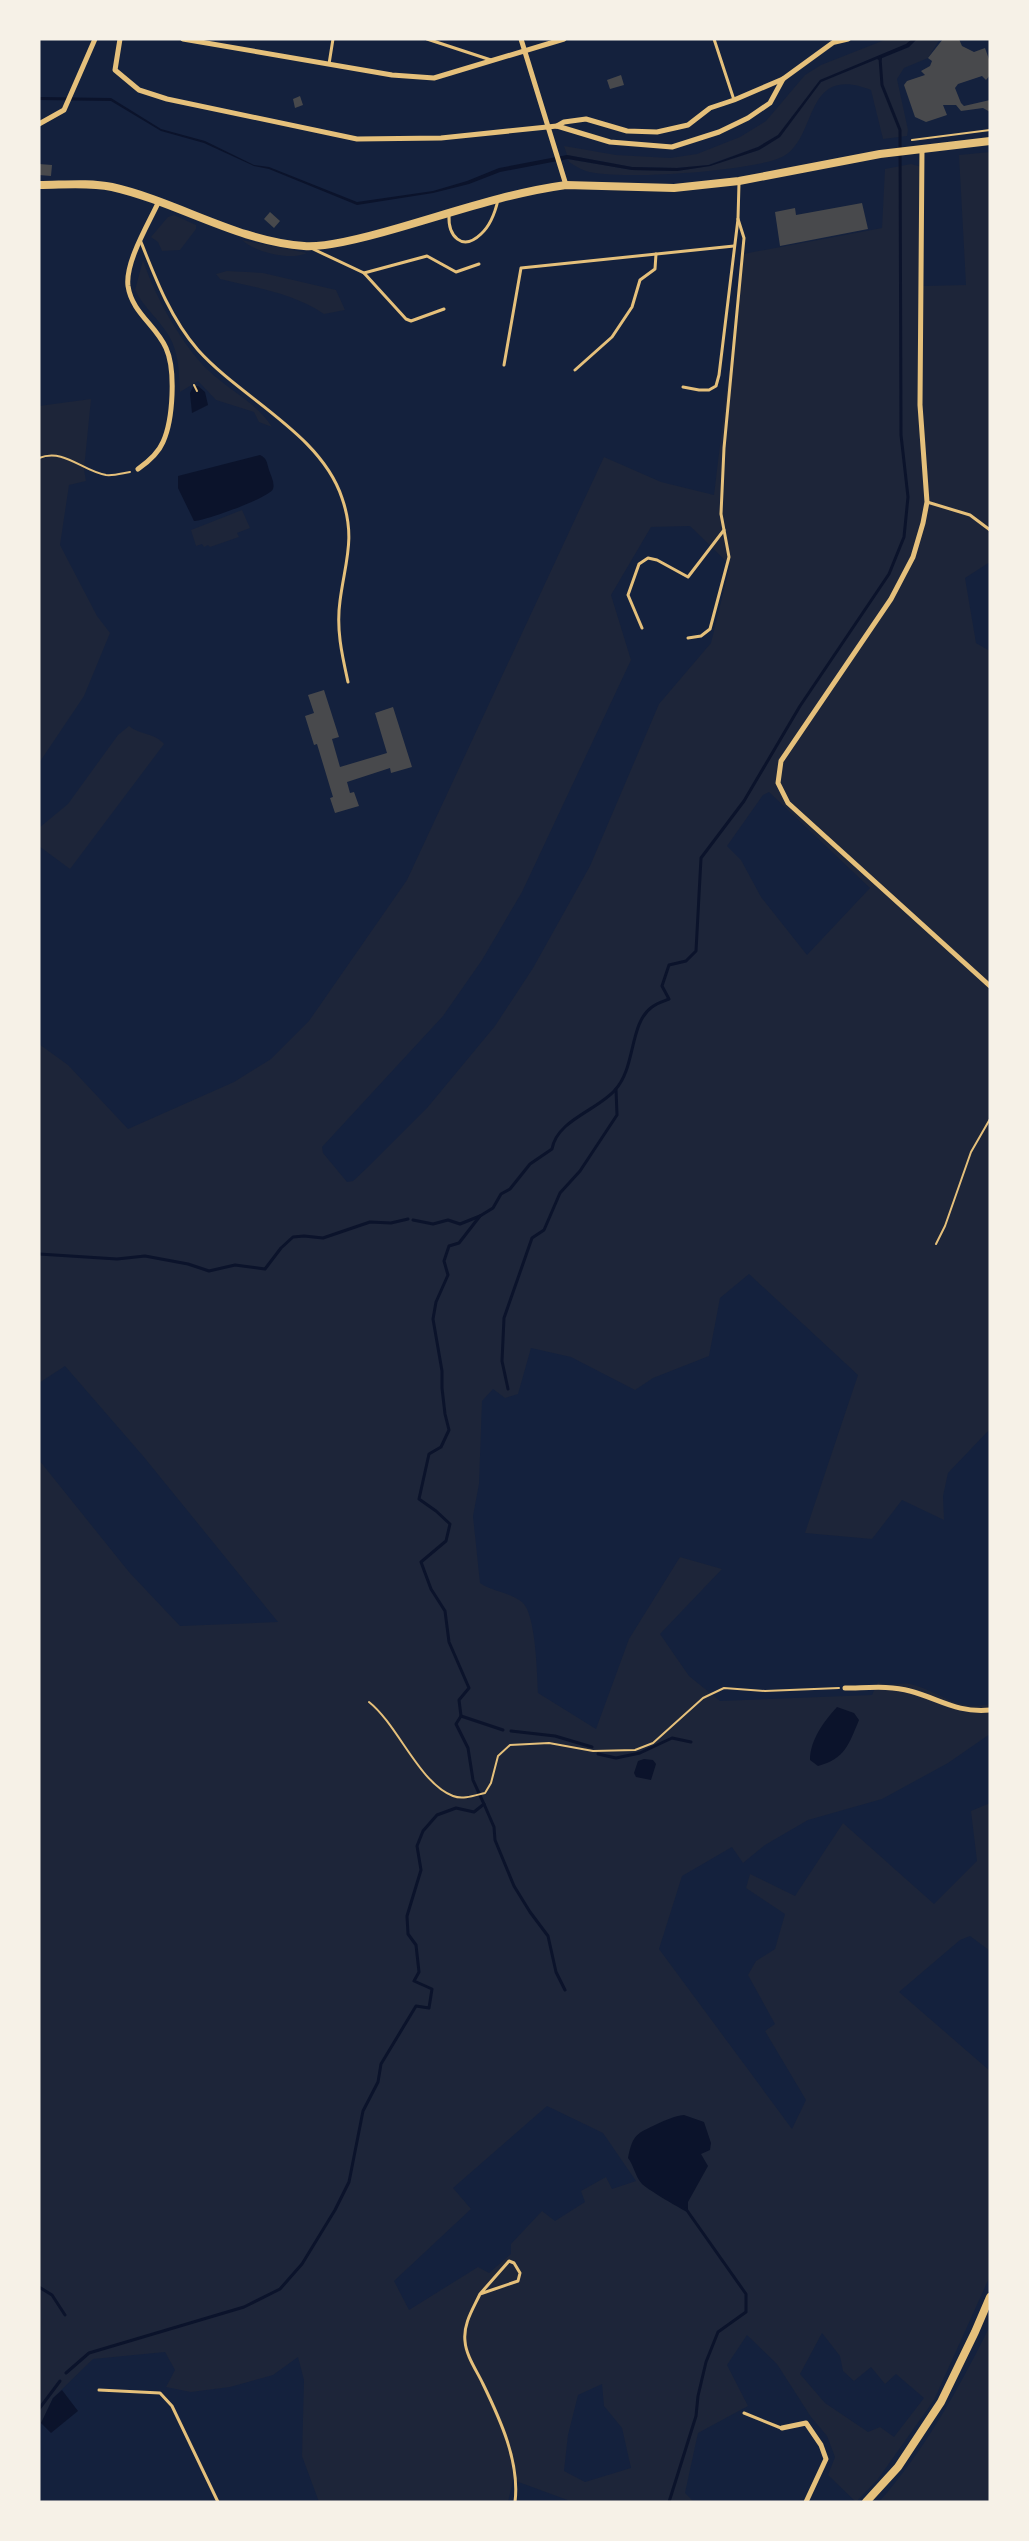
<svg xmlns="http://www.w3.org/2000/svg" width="1029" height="2541" viewBox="0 0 1029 2541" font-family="'Titillium Web',sans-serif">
<rect width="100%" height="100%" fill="#14213d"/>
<!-- green -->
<g fill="#1d2539" fill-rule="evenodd">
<polygon points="887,39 912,39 907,44 820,80 778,135 758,147 708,165 677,168 632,167 567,155 564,146 616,155 670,158 697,154 740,137 766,121 805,75 821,65"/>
<path d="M 917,39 L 940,39 L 928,58 L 904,68 L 897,79 L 908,130 L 907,136 L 883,139 L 871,90 C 802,63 819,139 782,157 C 754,171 615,181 586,171 C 580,169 574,165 569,162 L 568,159 L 632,170 L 677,171 L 710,166 L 759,150 L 780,137 L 821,82 L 877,59 L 881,61 L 882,58 L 909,47 Z"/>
<path d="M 990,152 L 990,562 L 965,578 L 976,643 L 990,651 L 990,1429 L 948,1473 L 943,1496 L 944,1520 L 902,1500 L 872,1539 L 805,1533 L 858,1375 L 749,1274 L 720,1298 L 709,1356 L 653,1378 L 635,1390 L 571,1357 L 531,1348 L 518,1394 L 505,1398 L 493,1389 L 482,1401 L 479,1484 L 473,1516 L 480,1583 C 493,1592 510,1592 522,1602 C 536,1613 537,1675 538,1693 L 596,1729 L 629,1639 L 680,1557 L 722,1569 L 660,1634 L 689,1676 L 720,1701 L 872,1695 L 878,1682 C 886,1688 900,1682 910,1684 C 941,1691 954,1712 990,1704 L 990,1734 L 948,1763 L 882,1799 L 808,1820 L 765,1845 L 743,1863 L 732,1847 L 682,1876 L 659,1949 L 792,2129 L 806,2100 L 765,2031 L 775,2024 L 748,1975 L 756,1961 L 775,1949 L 785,1914 L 746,1888 L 750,1874 L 795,1896 L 843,1823 L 934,1904 L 977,1861 L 971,1811 L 990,1803 L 990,1951 L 970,1936 L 960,1940 L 899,1992 L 990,2071 L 990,2276 L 934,2400 L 878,2479 L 856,2502 L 828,2475 L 835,2457 L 827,2436 L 811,2417 L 777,2364 L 747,2335 L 727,2365 L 748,2406 L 698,2433 L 685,2493 L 694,2502 L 573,2502 L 513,2480 L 508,2502 L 319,2502 L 302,2456 L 304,2380 L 298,2357 L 273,2375 L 230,2387 L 191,2392 L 166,2387 L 175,2370 L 165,2352 L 93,2359 L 53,2398 L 39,2428 L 39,1460 L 129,1572 L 180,1626 L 278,1622 L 143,1456 L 65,1366 L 39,1383 L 39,1044 L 68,1065 L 128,1129 L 234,1082 L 271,1059 L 309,1021 L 407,880 L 604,457 L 661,482 L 714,495 L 743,254 L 882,228 L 885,169 L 911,164 L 922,167 L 923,286 L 966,285 L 959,155 ZM 690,526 L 730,565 L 711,643 L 659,704 L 590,866 L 533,968 L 495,1026 L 427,1108 L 367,1168 L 353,1181 L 347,1182 L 323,1153 L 322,1147 L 443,1016 L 482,960 L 522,892 L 631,660 L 611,595 L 651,527 ZM 769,792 L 870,888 L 807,955 L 761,897 L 741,860 L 727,846 L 763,795 ZM 547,2106 L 603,2133 L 636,2181 L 612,2189 L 606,2177 L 581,2191 L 585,2202 L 555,2221 L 542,2211 L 511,2244 L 511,2254 L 489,2273 L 478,2267 L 409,2310 L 394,2281 L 471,2209 L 453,2188 ZM 822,2333 L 840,2356 L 843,2371 L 854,2381 L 871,2367 L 885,2384 L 896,2374 L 924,2398 L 894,2437 L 880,2427 L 868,2432 L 825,2403 L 800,2374 ZM 602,2384 L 604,2406 L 622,2428 L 631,2468 L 585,2482 L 564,2471 L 568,2435 L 578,2395 Z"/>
<polygon points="174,215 196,225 196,229 180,250 162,251 158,242 151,237 168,217"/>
<path d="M 242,240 L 307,253 C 291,261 254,252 242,240 Z"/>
<path d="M 143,260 C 154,295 183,347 209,371 C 229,390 258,404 272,427 L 259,422 L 254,412 L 216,400 L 198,381 L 180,392 C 179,373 179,353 169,336 C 159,319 144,308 135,290 Z"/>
<path d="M 227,271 L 263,273 L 336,290 L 345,310 L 324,314 C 292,293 257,288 220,279 L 216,274 Z"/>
<polygon points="91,399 84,469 86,481 69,485 60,545 97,616 110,633 84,696 39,763 39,406"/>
<polygon points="242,510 250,528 237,533 239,537 210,547 208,545 204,547 202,544 196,546 191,530"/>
<path d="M 129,726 C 140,735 155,733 164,744 L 70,869 L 39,846 L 39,828 L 68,804 L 118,735 Z"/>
<path d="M 990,2326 L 990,2502 L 879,2502 C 925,2450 959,2388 990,2326 Z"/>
</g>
<!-- water -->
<g fill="#0b132b">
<polygon points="912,39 917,39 909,47 882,58 881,61 877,59 821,82 780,137 759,150 710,166 677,171 632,170 568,159 500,172 469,184 433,193 357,205 269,169 254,166 204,143 161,131 111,101 39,100 39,97 111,98 161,129 205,141 254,165 269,167 357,202 433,191 467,181 499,168 567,155 632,167 677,168 709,165 758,147 778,135 820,80 906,44"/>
<polygon points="198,386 205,392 208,405 192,413 190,393 193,387"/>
<path d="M 260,455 C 267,458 267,463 269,470 C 271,476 275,483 273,489 C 269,498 204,521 194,521 L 178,488 L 178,476 Z"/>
<path d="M 837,1707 L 854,1713 L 859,1720 C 849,1744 845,1759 818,1766 L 810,1760 C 810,1740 824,1721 837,1707 Z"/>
<polygon points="644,1759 653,1760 656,1764 651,1780 636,1777 634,1773 638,1761"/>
<path d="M 684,2115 L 704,2122 L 711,2143 L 710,2150 L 701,2154 L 708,2166 L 688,2202 L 688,2212 C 685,2212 644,2187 642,2184 C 635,2176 634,2166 628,2158 C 633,2133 637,2134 657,2124 C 666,2120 674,2116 684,2115 Z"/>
<polygon points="62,2390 78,2411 51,2433 41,2423 53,2398"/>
</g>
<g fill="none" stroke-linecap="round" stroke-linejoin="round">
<!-- stream -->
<g stroke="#0b132b" stroke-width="3">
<polyline points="413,1220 433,1224 448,1220 460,1224 480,1216"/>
<polyline points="39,1254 117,1259 145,1256 188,1264 209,1271 235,1265 265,1269 281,1248 293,1237 304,1236 323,1238 370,1222 391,1223 408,1219"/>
<polyline points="508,1389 502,1361 504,1318 532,1238 544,1230 560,1193 580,1171 617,1115 616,1089"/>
<polyline points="461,1716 503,1730"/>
<polyline points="511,1731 555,1736 592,1747"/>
<polyline points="598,1754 616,1758 640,1753 672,1738 691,1742"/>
<polyline points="484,1804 494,1827 495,1840 514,1886 530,1912 548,1936 556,1972 565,1990"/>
<polyline points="39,2287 52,2295 65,2315"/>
<path d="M 66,2373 L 89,2353 L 244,2307 L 280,2289 L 302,2264 L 335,2210 L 349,2182 L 363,2111 L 378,2082 L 381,2064 L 416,2006 L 429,2008 L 432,1989 L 414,1981 L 419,1972 L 416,1945 L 408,1934 L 407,1916 L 421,1870 L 417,1846 L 423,1831 L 437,1815 L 456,1808 L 474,1812 L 484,1804 L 473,1780 L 468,1748 L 456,1724 L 461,1716 L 459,1700 L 469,1688 L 449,1642 L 445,1611 L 431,1589 L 421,1562 L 446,1541 L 450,1524 L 436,1511 L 419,1499 L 429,1454 L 441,1447 L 449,1430 L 445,1414 L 442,1388 L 442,1371 L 433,1319 L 436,1302 L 448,1275 L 444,1261 L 449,1246 L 459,1243 L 480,1216 L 493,1208 L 501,1194 L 510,1189 L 530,1164 L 552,1149 C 557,1120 598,1110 615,1090 C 636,1068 629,1023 652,1007 C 657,1003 664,1001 669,999 L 662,986 L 669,965 L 686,961 L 696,951 L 701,858 L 744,801 L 800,706 L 889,574 L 904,537 L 908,497 L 901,435 L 900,130 L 882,85 L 880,58"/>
<polyline points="39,2409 60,2381"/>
<polyline points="669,2502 696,2416 698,2396 706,2362 718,2332 746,2312 746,2294 686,2209"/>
</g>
</g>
<!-- building -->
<g fill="#48494c">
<polygon points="943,39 959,39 962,46 974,52 985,48 990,62 990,75 986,80 982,76 958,84 955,88 961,103 964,106 990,100 990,112 983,108 961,111 956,105 943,105 947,115 926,122 915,117 904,85 907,81 925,75 921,71 930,66 932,61 928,58"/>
<polygon points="621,75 624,85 610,89 607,80"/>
<polygon points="300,96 303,105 295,108 293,99"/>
<polygon points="39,164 52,165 51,176 39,175"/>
<polygon points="862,203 868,229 780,246 775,212 795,208 796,215"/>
<polygon points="270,212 280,221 274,228 264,219"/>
<polygon points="324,690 339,737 332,739 340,767 387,753 375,713 393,707 412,767 391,773 390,768 347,782 350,793 354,792 359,806 335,813 330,798 333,797 317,744 314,745 305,716 314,713 308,695"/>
</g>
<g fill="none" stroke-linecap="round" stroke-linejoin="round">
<!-- path -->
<g stroke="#e5c07b" stroke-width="2">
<polyline points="912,140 990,130"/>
<polyline points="194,385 197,391"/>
<path d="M 39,458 C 64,448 82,471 106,475 C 114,476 123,473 130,472"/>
<polyline points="936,1244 945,1226 971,1152 990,1119"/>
<path d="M 369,1702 C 398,1725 419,1783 453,1796 C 463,1800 476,1795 485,1793 L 491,1783 L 498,1756 L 510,1745 L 549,1743 L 593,1751 L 635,1750 L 653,1743 L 703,1698 L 724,1688 L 765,1691 L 839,1688"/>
</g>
<!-- service -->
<g stroke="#e5c07b" stroke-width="3">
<polyline points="427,39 491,60"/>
<polyline points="714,39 734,100"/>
<polyline points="329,64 333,39"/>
<path d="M 449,215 C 448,236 462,252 481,234 C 491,225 495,213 498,200"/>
<path d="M 141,242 C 156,280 171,319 198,350 C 242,399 321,434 342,498 C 356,538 345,562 340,601 C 336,629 342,655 348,682"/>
<polyline points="313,249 364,273 406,319 411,321 444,309"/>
<polyline points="364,273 427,256 456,272 479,264"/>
<polyline points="504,365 521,268 734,246"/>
<polyline points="575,370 612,337 632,307 640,280 655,269 656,254"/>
<polyline points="683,387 699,390 709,390 716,386 719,375 738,219 739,183"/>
<polyline points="927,502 970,515 990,530"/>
<polyline points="642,628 628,595 639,564 648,558 657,560 688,577 724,530 721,514 724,448 744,238 738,219"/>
<polyline points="688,638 701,636 710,629 729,557 724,530"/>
<path d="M 480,2294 L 509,2261 L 514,2263 L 520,2273 L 518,2281 L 480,2294 C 473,2309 463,2324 465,2341 C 466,2356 477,2371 483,2384 C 500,2419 520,2462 515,2502"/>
<polyline points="99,2390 160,2393 172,2406 218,2502"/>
<polyline points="744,2413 781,2428"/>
</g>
<!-- minor -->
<g stroke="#e5c07b" stroke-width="5">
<polyline points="120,39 115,70 139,90 167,99 357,139 441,138 557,126 610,142 672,147 719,132 748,118 770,103 783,79"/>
<polyline points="183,39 392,75 434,78 564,39"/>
<polyline points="521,39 566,185"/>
<polyline points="835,42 848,39"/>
<polyline points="39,124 64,110 95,39"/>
<polyline points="557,126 564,122 586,119 627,131 657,132 688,125 710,108 734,100 783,79 838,39"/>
<polyline points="922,149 920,405 927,502 923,523 913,557 891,599 781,761 778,783 788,803 990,986"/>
<path d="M 138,469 C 148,462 158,454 163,442 C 173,420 176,370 166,348 C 156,325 132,313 128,286 C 125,262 149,223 159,201"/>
<path d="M 845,1688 C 865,1688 890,1685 910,1691 C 940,1699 956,1713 990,1710"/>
<polyline points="782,2428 806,2423 821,2445 826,2459 806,2502"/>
</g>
<!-- secondary -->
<path stroke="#e5c07b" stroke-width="8" d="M 39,185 C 63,185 88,182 112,187 C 178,202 236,241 304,246 C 328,248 374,235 398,228 C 454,212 508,193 566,185 L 674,188 L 739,181 L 880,154 L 990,141"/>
<!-- primary -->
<polyline stroke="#e5c07b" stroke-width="8" points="866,2502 898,2467 941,2402 975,2332 990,2297"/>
</g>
<!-- border -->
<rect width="1029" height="2541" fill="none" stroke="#f6f1e7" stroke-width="81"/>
</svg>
